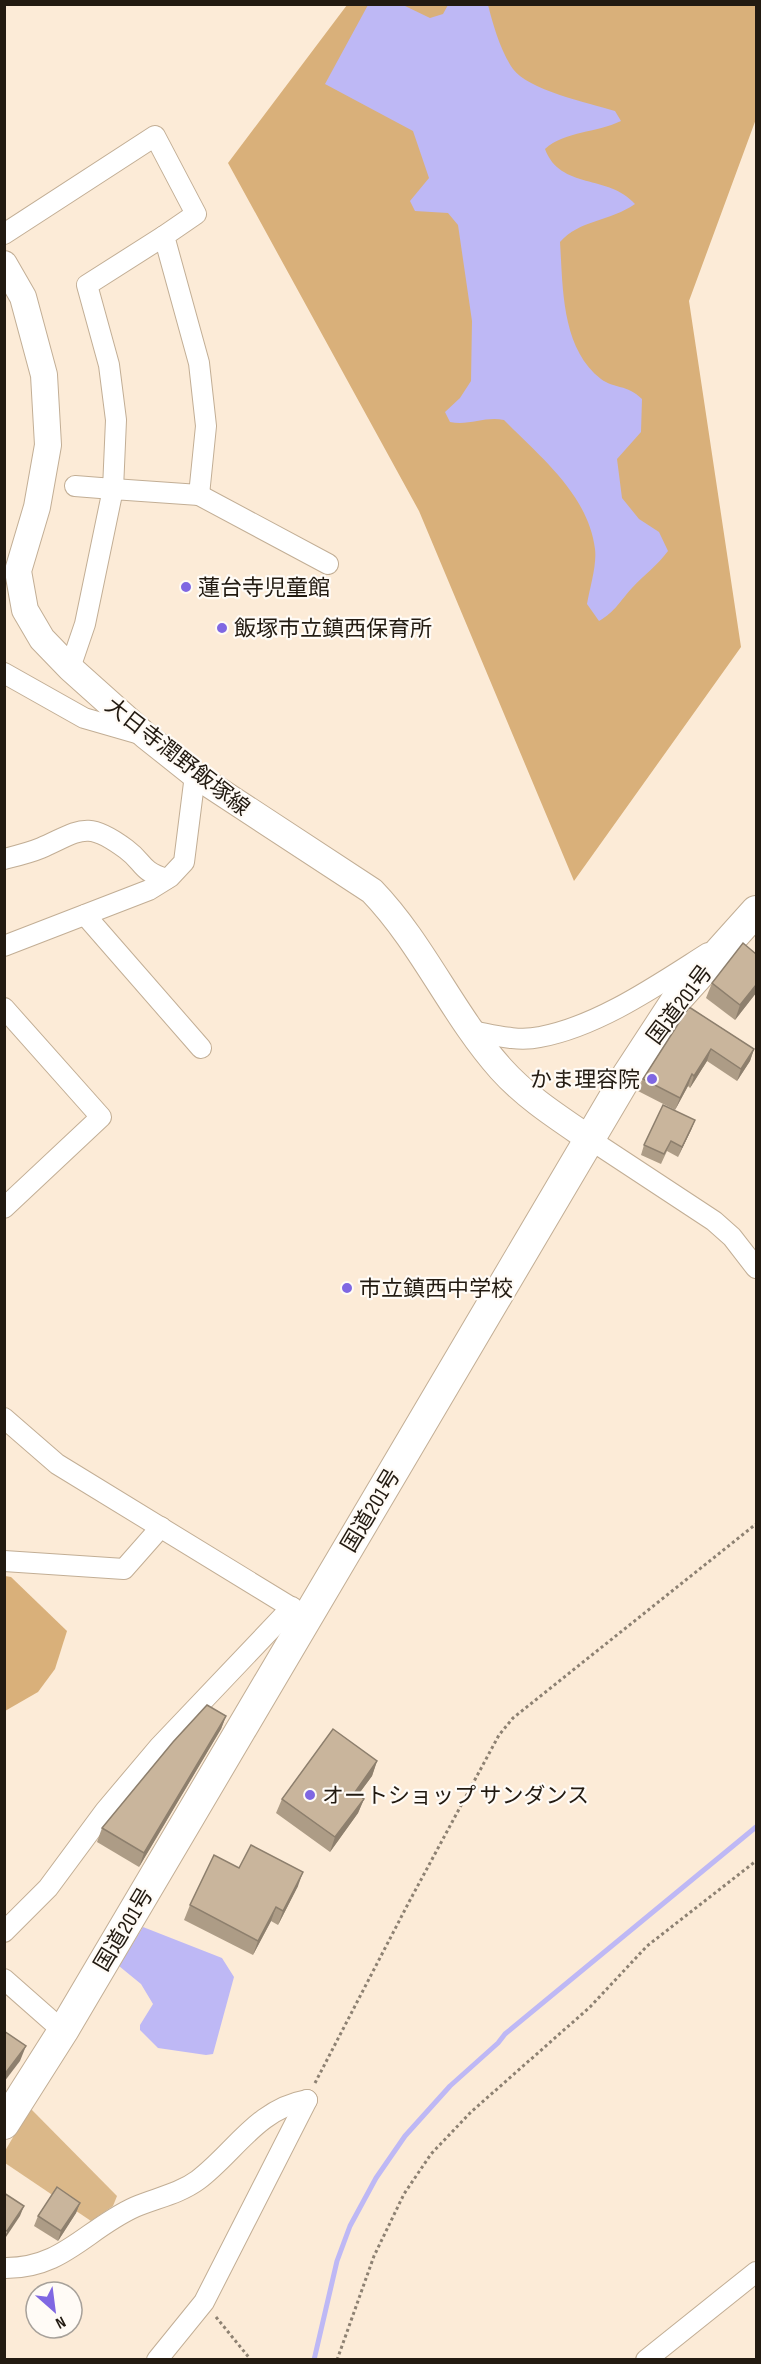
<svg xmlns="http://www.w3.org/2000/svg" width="761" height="2364" viewBox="0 0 761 2364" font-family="'Sofia Sans Condensed','Noto Sans JP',sans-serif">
<rect width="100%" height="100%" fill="#fcebd7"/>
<!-- green -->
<polygon fill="#dbb889" points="30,2108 117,2196 113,2206 91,2221 5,2163 5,2151"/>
<!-- forest -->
<g fill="#d9b07a">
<polygon points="347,5 756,5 756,119 689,301 741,647 574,881 419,511 228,163"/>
<polygon points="5,1576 11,1577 67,1631 55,1669 38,1692 5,1711"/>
</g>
<!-- water -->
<g fill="#beb8f5">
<path d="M 368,5 L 403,5 L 430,18 L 443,14 L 448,5 L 488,5 C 493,25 501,52 513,69 C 528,90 589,103 615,111 L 621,121 C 596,133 565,131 545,149 C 560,190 609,174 635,204 C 611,221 579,220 560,242 C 563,287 561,348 601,379 C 614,389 627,384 642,399 L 641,432 L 617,459 L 622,498 L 639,519 L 659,532 L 668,551 C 657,566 644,575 632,588 C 619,602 616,611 599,621 L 587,604 C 590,587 597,565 595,549 C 588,494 540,457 504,420 C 485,416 469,426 450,422 L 445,412 L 460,398 L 471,381 L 472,321 L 458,225 L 448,213 L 415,211 L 410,201 L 429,178 L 413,131 L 325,84 Z"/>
<polygon points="143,1927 222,1958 234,1977 213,2054 206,2055 158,2048 140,2030 140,2025 153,2004 141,1984 119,1966"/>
</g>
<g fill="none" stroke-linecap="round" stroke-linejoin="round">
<!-- stream -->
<polyline stroke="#beb8f5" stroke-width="5" points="314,2360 337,2261 350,2226 376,2178 405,2136 450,2086 498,2043 505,2034 756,1827"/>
<defs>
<g id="minor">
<polyline points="4,234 155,136 196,214 164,236 199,363 206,426 199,495 113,489 85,624 70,668"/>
<polyline points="75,486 113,489 116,420 109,365 87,285 164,236"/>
<polyline points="199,495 328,564"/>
<polyline points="4,673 84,718 143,735"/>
<path d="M 4,859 C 16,856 29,853 41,848 C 80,831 86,819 126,849 C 145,863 139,870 166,879"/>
<polyline points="85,915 201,1048"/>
<polyline points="4,946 149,890 170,877 184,862 195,775"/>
<polyline points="4,1008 101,1117 4,1208"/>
<path d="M 472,1031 C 494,1035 517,1042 540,1037 C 599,1026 659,984 708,953"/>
<polyline points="591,1140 714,1221 732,1237 756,1268"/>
<polyline points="4,1418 57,1464 302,1614"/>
<polyline points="4,1561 124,1569 161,1527"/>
<polyline points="4,1932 48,1888 105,1811 159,1747 292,1607"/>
<polyline points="4,1979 63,2031"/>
<path d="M 4,2268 C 63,2269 86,2229 135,2207 C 156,2198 179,2194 198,2180 C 235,2152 257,2109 307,2100"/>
<polyline points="157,2360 204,2302 307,2100"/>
<polyline points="646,2360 756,2272"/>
</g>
<path id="major" d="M 4,264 L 23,297 L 44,375 L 48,445 L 37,507 L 18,571 L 25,610 L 42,639 L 70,668 L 146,736 L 195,775 L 372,891 C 423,944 452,1014 501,1069 C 527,1098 559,1118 591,1140"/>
<polyline id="highway" points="4,2124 63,2031 628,1074 677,999 756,911"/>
</defs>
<!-- minor casing -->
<use href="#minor" stroke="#c2ae95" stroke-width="22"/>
<!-- major casing -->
<use href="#major" stroke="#c2ae95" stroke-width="28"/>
<!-- highway casing -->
<use href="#highway" stroke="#c2ae95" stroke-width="32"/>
<!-- path -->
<g stroke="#8d8172" stroke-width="3" stroke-dasharray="3 3" stroke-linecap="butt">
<polyline points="315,2083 409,1902 499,1735 513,1718 756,1524"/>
<polyline points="216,2317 251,2360"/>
<polyline points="337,2360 374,2256 404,2194 431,2154 471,2112 590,2007 647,1946 756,1861"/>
</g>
<!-- minor -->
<use href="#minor" stroke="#fff" stroke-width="20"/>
<!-- major -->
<use href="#major" stroke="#fff" stroke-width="26"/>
<!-- highway -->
<use href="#highway" stroke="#fff" stroke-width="30"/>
</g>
<!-- wall -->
<g fill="#ad9c86">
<polygon points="712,983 756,993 735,1020 706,998"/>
<polygon points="689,1007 754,1049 750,1061 737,1081 707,1061 690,1088 688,1086 675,1110 638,1091 643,1079"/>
<polygon points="695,1120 691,1130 678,1157 667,1151 661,1164 641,1155 644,1145"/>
<polygon points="226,1716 221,1729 139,1867 97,1842 102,1828"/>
<polygon points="377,1761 372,1776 358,1795 364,1799 358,1813 330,1852 276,1813 282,1799"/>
<polygon points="239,1868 298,1886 278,1925 271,1921 253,1955 184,1920 190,1905"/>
<polygon points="80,2203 76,2213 58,2241 34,2226 38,2216"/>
</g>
<!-- shaded-wall -->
<g fill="#8d7f6d">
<polygon points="756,985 756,993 735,1020 740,1005"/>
<polygon points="711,1049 707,1061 690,1088 694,1076"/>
<polygon points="754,1049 750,1061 737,1081 741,1069"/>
<polygon points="692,1074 688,1086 675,1110 680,1098"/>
<polygon points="695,1120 691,1130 678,1157 682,1147"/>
<polygon points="226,1716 221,1729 139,1867 144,1853"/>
<polygon points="377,1761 372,1776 349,1807 355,1792"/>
<polygon points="364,1799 358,1813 330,1852 335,1837"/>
<polygon points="303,1872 298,1886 278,1925 283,1911"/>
<polygon points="276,1907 271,1921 253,1955 258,1941"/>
<polygon points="26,2046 20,2061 4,2082 4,2075"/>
<polygon points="80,2203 76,2213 58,2241 61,2231"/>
<polygon points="24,2206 20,2216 4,2240 7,2231"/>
</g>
<!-- building -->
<g fill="#c9b59c" stroke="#8d7f6d" stroke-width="1.5">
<polygon points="743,943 756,954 756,985 740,1005 712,983"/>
<polygon points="689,1007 754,1049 741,1069 711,1049 694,1076 692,1074 680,1098 643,1079"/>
<polygon points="663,1105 695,1120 682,1147 671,1141 664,1154 644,1145"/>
<polygon points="207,1705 226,1716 144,1853 102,1828 173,1742"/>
<polygon points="333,1729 377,1761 355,1792 364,1799 335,1837 282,1799"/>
<polygon points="251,1845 303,1872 283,1911 276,1907 258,1941 190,1905 214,1855 239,1868"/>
<polygon points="4,2031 26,2046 4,2075"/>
<polygon points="57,2187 80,2203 61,2231 38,2216"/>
<polygon points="4,2193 24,2206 7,2231 4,2230"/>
</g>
<!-- markers -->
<g fill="#7f67e2" stroke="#fffbf6" stroke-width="2">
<circle cx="186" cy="587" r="6"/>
<circle cx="222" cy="628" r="6"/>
<circle cx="652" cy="1079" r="6"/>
<circle cx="347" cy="1288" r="6"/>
<circle cx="310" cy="1795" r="6"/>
</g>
<g text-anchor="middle" stroke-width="4.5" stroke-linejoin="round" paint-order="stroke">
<!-- poi labels -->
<g font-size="22" fill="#221a11" stroke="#fffbf6" text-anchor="start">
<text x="198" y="595">蓮台寺児童館</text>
<text x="234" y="636">飯塚市立鎮西保育所</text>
<text x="640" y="1087" text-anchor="end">かま理容院</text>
<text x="359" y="1296">市立鎮西中学校</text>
<text x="322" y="1803">オートショップ サンダンス</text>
</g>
<!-- street labels -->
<g font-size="22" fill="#221a11" stroke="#fffbf6">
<text transform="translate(178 756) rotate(38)" y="8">大日寺潤野飯塚線</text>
<text transform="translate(679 1004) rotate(-53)" y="8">国道201号</text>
<text transform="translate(370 1510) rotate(-59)" y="8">国道201号</text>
<text transform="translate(123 1929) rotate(-59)" y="8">国道201号</text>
</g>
</g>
<!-- border -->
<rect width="761" height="2364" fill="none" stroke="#221a11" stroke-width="12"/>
<!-- north arrow -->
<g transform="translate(54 2310) rotate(152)"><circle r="28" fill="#fffbf6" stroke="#a7a19a" stroke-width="1.5"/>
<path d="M0-4.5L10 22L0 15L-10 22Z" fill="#7f67e2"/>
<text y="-9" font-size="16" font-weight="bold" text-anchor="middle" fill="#221a11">N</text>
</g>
</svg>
